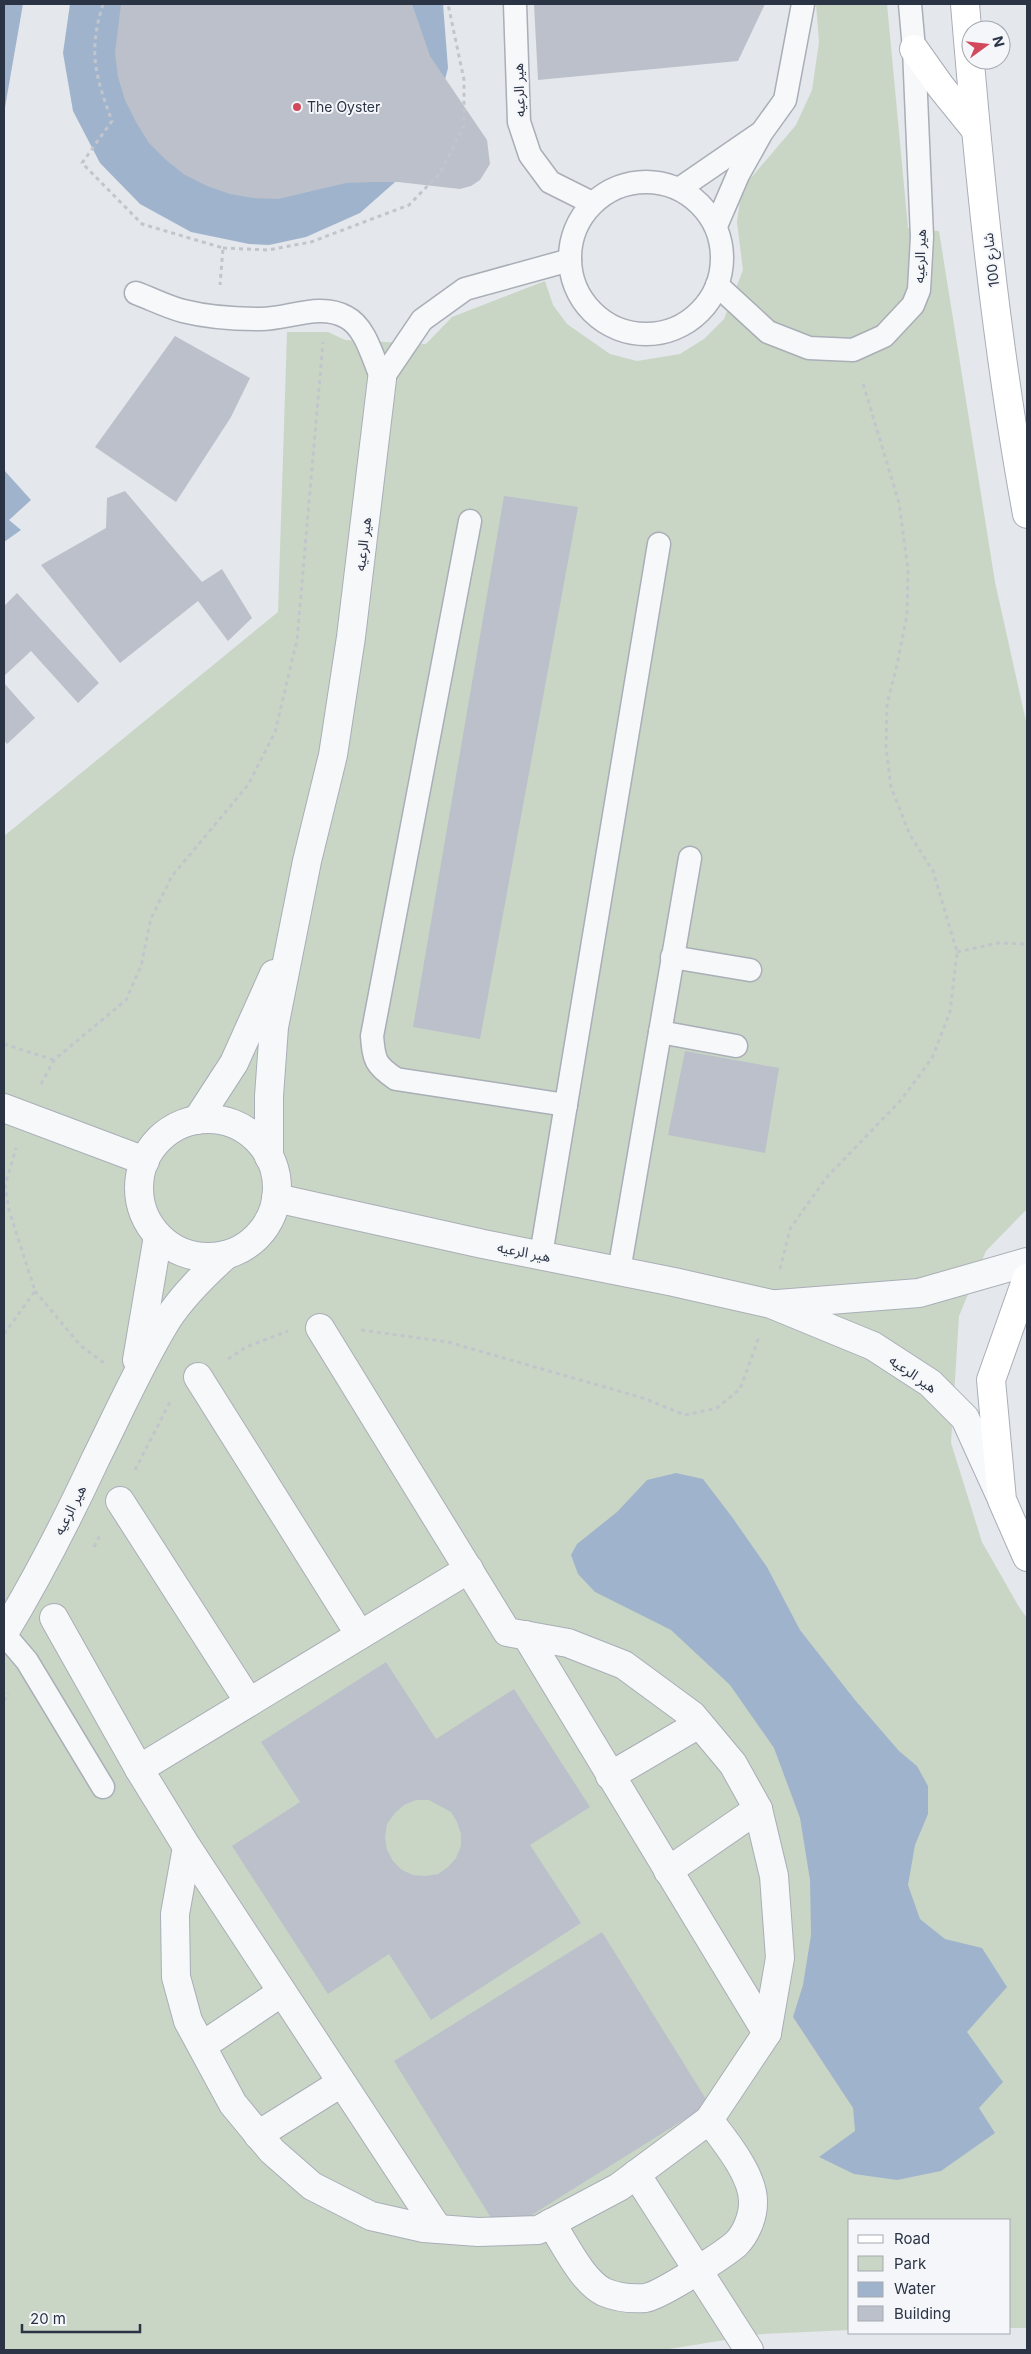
<svg xmlns="http://www.w3.org/2000/svg" width="1031" height="2354" viewBox="0 0 1031 2354" font-family="Inter,'Noto Sans Arabic',sans-serif">
<rect width="100%" height="100%" fill="#e4e7ec"/>
<!-- green -->
<polygon fill="#c9d6c5" points="816,4 887,4 908,228 939,231 995,582 1027,726 1027,1209 986,1251 959,1316 951,1443 982,1542 1019,1607 1027,1618 1027,2328 1010,2328 1010,2220 850,2220 850,2330 762,2334 663,2350 4,2350 4,836 278,612 287,332 328,332 345,340 426,344 452,317 545,281 553,305 567,324 610,354 637,361 680,354 704,339 724,319 743,270 737,222 740,201 750,179 796,125 812,90 819,42"/>
<!-- water -->
<g fill="#9fb4cc">
<polygon points="4,4 23,4 4,113"/>
<polygon points="70,4 443,4 448,68 433,125 403,175 360,213 306,237 269,245 249,244 191,232 140,204 100,163 73,111 63,53"/>
<polygon points="4,470 31,500 9,520 21,530 4,542"/>
<polygon points="676,1473 703,1479 732,1517 767,1567 800,1630 855,1700 899,1751 917,1766 928,1786 928,1814 915,1845 908,1885 920,1919 945,1939 982,1948 1007,1987 967,2032 1003,2082 979,2108 995,2133 941,2171 897,2180 854,2174 819,2157 855,2131 853,2108 793,2017 803,1985 811,1935 810,1880 800,1818 774,1748 730,1685 671,1630 595,1592 578,1574 571,1555 577,1544 617,1512 647,1480"/>
</g>
<!-- building -->
<g fill="#bbc0ca" fill-rule="evenodd">
<polygon points="121,4 412,4 430,56 487,140 490,164 480,180 471,186 460,189 398,182 373,182 346,183 278,199 253,198 230,194 207,186 185,175 166,160 149,143 136,122 125,100 118,77 115,53"/>
<polygon points="534,4 765,4 738,61 538,80"/>
<polygon points="175,336 250,378 231,417 176,502 95,447"/>
<polygon points="125,491 202,582 222,569 252,618 228,641 198,601 120,663 41,565 106,528 107,498"/>
<polygon points="504,496 578,507 480,1039 413,1027"/>
<polygon points="17,593 99,683 78,703 31,651 4,676 4,606"/>
<polygon points="4,683 35,718 7,744 4,740"/>
<polygon points="685,1051 779,1068 765,1153 668,1135"/>
<path d="M 386,1662 L 436,1739 L 514,1689 L 590,1807 L 530,1845 L 581,1923 L 431,2020 L 389,1954 L 328,1994 L 232,1846 L 300,1802 L 261,1742 ZM 416,1800 L 429,1800 L 451,1812 L 457,1822 L 461,1834 L 461,1846 L 456,1858 L 448,1867 L 438,1874 L 426,1876 L 413,1875 L 402,1870 L 393,1861 L 387,1850 L 385,1837 L 387,1824 L 395,1813 L 404,1805 Z"/>
<polygon points="602,1932 709,2104 501,2234 394,2061"/>
</g>
<g fill="none" stroke-linecap="round" stroke-linejoin="round">
<defs>
<g id="lane">
<polyline points="515,4 519,122 530,155 550,182 592,203"/>
<circle cx="646" cy="258" r="76"/>
<polyline points="679,189 759,134"/>
<polyline points="716,226 738,175 762,132 785,100 803,4"/>
<polyline points="717,285 768,332 809,348 853,350 884,336 913,305 919,290 922,237 914,49 910,4"/>
<path d="M 136,293 C 152,299 167,307 183,311 C 207,317 234,319 259,319 C 287,320 319,302 346,317 C 366,327 373,359 382,379"/>
<polyline points="382,379 422,320 465,289 570,260"/>
<path d="M 470,521 L 372,1036 C 374,1060 375,1065 396,1079 L 566,1105"/>
<polyline points="672,957 750,970"/>
<polyline points="660,1032 736,1046"/>
<polyline points="541,1255 659,544"/>
<polyline points="619,1271 690,858"/>
<polyline points="4,1634 27,1661 103,1787"/>
</g>
<g id="street">
<polyline points="4,1108 145,1161"/>
<circle cx="208" cy="1188" r="69"/>
<polyline points="197,1120 234,1063 274,974"/>
<polyline points="269,1157 269,1096 274,1027 307,861 333,755 351,637 382,379"/>
<polyline points="276,1198 483,1244 674,1282 771,1304 873,1346 930,1383 965,1418 1000,1495"/>
<polyline points="778,1304 919,1293 1027,1262"/>
<polyline points="137,1360 158,1236"/>
<polyline points="198,1377 360,1635"/>
<polyline points="120,1501 249,1702"/>
<polyline points="54,1618 139,1769 187,1847 438,2229"/>
<path d="M 4,1633 C 38,1577 68,1518 96,1458 C 119,1412 140,1364 167,1320 C 183,1295 205,1274 226,1255"/>
<polyline points="526,1635 767,2033"/>
<polyline points="139,1769 469,1569"/>
<polyline points="610,1776 699,1724"/>
<polyline points="187,1847 175,1914 176,1977 188,2021 233,2104 272,2151 312,2186 371,2216 424,2228 478,2232 538,2230 619,2187 709,2120 767,2033 780,1958 774,1876 758,1809 733,1764 692,1715 624,1665 568,1643 507,1632 320,1328"/>
<polyline points="668,1871 758,1809"/>
<polyline points="202,2046 282,1992"/>
<polyline points="258,2135 341,2083"/>
<polyline points="636,2174 749,2350"/>
<path d="M 551,2223 C 565,2244 582,2281 604,2292 C 616,2297 632,2299 645,2298 C 660,2296 723,2255 736,2244 C 746,2234 753,2217 753,2203 C 754,2176 725,2141 709,2120"/>
</g>
<g id="secondary">
<path d="M 965,4 C 979,174 996,346 1027,514"/>
<polyline points="914,49 941,87 975,129"/>
<polyline points="1027,1278 991,1380 1002,1500 1027,1557"/>
</g>
</defs>
<!-- lane casing -->
<use href="#lane" stroke="#a9aeb7" stroke-width="25"/>
<!-- street casing -->
<use href="#street" stroke="#a9aeb7" stroke-width="30"/>
<!-- secondary casing -->
<use href="#secondary" stroke="#a9aeb7" stroke-width="30"/>
<!-- path -->
<g stroke="#c2c5cb" stroke-width="3" stroke-dasharray="4 4" stroke-linecap="butt">
<path d="M 103,4 C 88,52 95,75 112,121 L 82,163 L 142,224 L 223,248 L 220,285"/>
<polyline points="223,248 268,250 311,242 409,205 440,173 464,126 464,80 448,4"/>
<polyline points="957,952 998,943 1027,944"/>
<polyline points="4,1044 54,1060"/>
<polyline points="41,1084 54,1060 126,1000 141,966 151,918 172,876 248,785 275,732 297,640 323,342"/>
<polyline points="780,1269 790,1229 826,1178 901,1100 932,1058 950,1012 957,952 933,871 910,835 891,787 886,747 887,704 897,665 907,615 908,569 899,503 862,380"/>
<polyline points="35,1291 81,1346 104,1363"/>
<polyline points="361,1330 448,1342 643,1398 685,1415 717,1408 740,1389 759,1337"/>
<polyline points="4,1334 35,1291 9,1210 5,1186 16,1148"/>
<polyline points="228,1359 246,1347 288,1331"/>
<polyline points="135,1470 171,1400"/>
<polyline points="94,1547 100,1535"/>
<polyline points="4,1701 8,1693"/>
</g>
<!-- lane -->
<use href="#lane" stroke="#f7f8fa" stroke-width="22"/>
<!-- street -->
<use href="#street" stroke="#f7f8fa" stroke-width="28"/>
<!-- secondary -->
<use href="#secondary" stroke="#fff" stroke-width="28"/>
</g>
<!-- markers -->
<circle fill="#d1495b" stroke="#f4f6f9" stroke-width="2" cx="297" cy="107" r="5"/>
<g text-anchor="middle" stroke-width="4" stroke-linejoin="round" paint-order="stroke">
<!-- street labels -->
<g font-size="14" fill="#2b3445" stroke="#f4f6f9">
<text transform="translate(519 90) rotate(-92)" y="5">هير الرعيه</text>
<text transform="translate(920 256) rotate(-88)" y="5">هير الرعيه</text>
<text transform="translate(991 260) rotate(-97)" y="5">شارع 100</text>
<text transform="translate(363 544) rotate(-83)" y="5">هير الرعيه</text>
<text transform="translate(524 1252) rotate(11)" y="5">هير الرعيه</text>
<text transform="translate(913 1374) rotate(35)" y="5">هير الرعيه</text>
<text transform="translate(70 1510) rotate(-63)" y="5">هير الرعيه</text>
</g>
<!-- poi labels -->
<g font-size="14" fill="#2b3445" stroke="#f4f6f9" text-anchor="start">
<text x="307" y="112">The Oyster</text>
</g>
</g>
<!-- border -->
<rect width="1031" height="2354" fill="none" stroke="#2b3445" stroke-width="10"/>
<!-- legend -->
<rect x="848" y="2219" width="162" height="115" fill="#f4f6f9" stroke="#a4a8b1"/>
<rect x="858" y="2235" width="25" height="8" fill="#ffffff" stroke="#a4a8b1"/>
<text x="894" y="2244" font-size="15" fill="#2b3445">Road</text>
<rect x="858" y="2256" width="25" height="15" fill="#c9d6c5" stroke="#a4a8b1"/>
<text x="894" y="2269" font-size="15" fill="#2b3445">Park</text>
<rect x="858" y="2282" width="25" height="15" fill="#9fb4cc" stroke="#a4a8b1"/>
<text x="894" y="2294" font-size="15" fill="#2b3445">Water</text>
<rect x="858" y="2306" width="25" height="15" fill="#bbc0ca" stroke="#a4a8b1"/>
<text x="894" y="2319" font-size="15" fill="#2b3445">Building</text>
<!-- north arrow -->
<g transform="translate(986 45) rotate(75)"><circle r="24" fill="#f4f6f9" stroke="#a4a8b1"/>
<path d="M0-4L9 19L0 12L-9 19Z" fill="#d1495b"/>
<text y="-8" font-size="14" font-weight="bold" text-anchor="middle" fill="#2b3445">N</text>
</g>
<!-- scale -->
<path d="M22 2324v8h118v-8" fill="none" stroke="#2b3445" stroke-width="2.5"/>
<text x="30" y="2324" font-size="15" fill="#2b3445" stroke="#f4f6f9" stroke-width="4" paint-order="stroke">20 m</text>
</svg>
